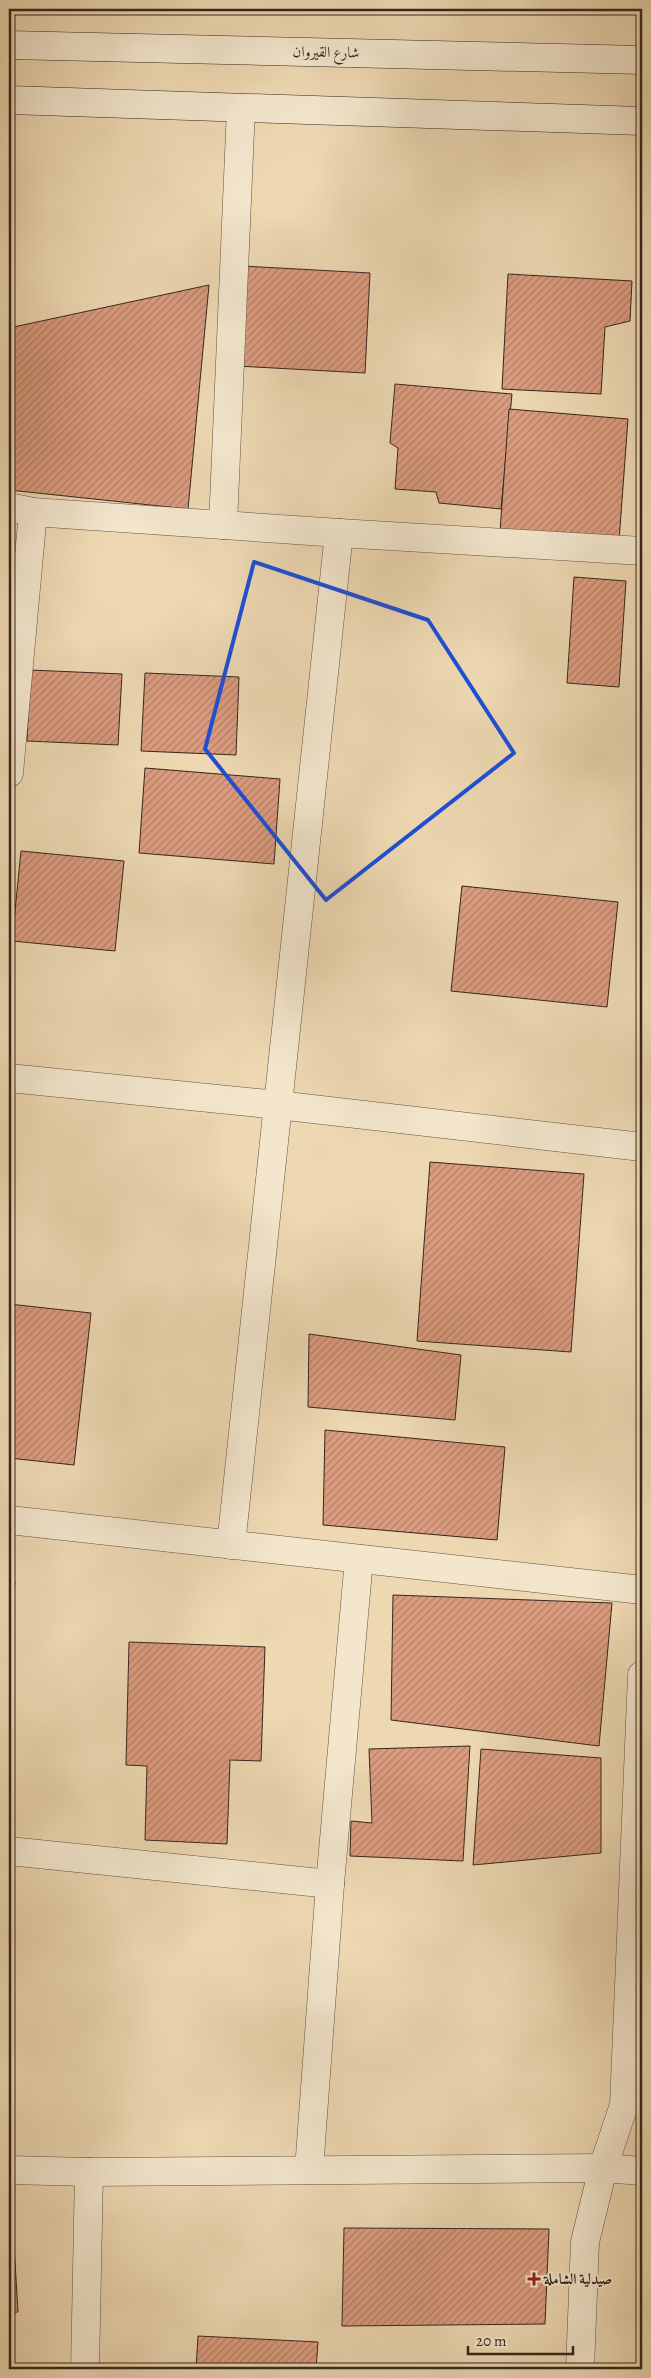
<svg xmlns="http://www.w3.org/2000/svg" width="651" height="2378" viewBox="0 0 651 2378" font-family="Alegreya,Amiri,serif">
<defs>
<pattern id="building-hatch" width="6" height="6" patternUnits="userSpaceOnUse" patternTransform="scale(1.25)"><rect width="6" height="6" fill="#dc9c7f"/><path d="M-1 1l2-2M0 6l6-6M5 7l2-2" fill="none" stroke="#b37f67"/></pattern>
</defs>
<rect width="100%" height="100%" fill="#edd8b2"/>
<filter id="stains"><feTurbulence type="fractalNoise" baseFrequency=".004" numOctaves="4"/><feColorMatrix values="0 0 0 0 .2 0 0 0 0 .09 0 0 0 0 .02 0 0 0 .5 -.17"/></filter>
<radialGradient id="worn" r=".72"><stop offset=".6" stop-color="#630" stop-opacity="0"/><stop offset="1" stop-color="#630" stop-opacity=".3"/></radialGradient>
<!-- building -->
<g fill="url(#building-hatch)" stroke="#34271c">
<polygon points="242,266 370,273 365,373 237,366"/>
<polygon points="508,274 632,281 630,321 605,327 601,394 502,389"/>
<polygon points="209,285 188,509 9,490 9,328"/>
<polygon points="395,384 512,394 501,509 439,503 436,492 395,489 398,448 390,443"/>
<polygon points="509,409 628,419 619,541 500,531"/>
<polygon points="574,577 626,581 619,687 567,683"/>
<polygon points="30,670 122,674 118,745 27,741"/>
<polygon points="145,673 239,677 236,755 141,751"/>
<polygon points="145,768 280,779 274,864 139,853"/>
<polygon points="21,851 124,861 115,951 12,941"/>
<polygon points="462,886 618,902 607,1007 451,991"/>
<polygon points="430,1162 584,1174 571,1352 417,1341"/>
<polygon points="9,1304 91,1313 74,1465 9,1458"/>
<polygon points="309,1334 461,1355 455,1420 308,1407"/>
<polygon points="325,1430 505,1447 497,1540 323,1525"/>
<polygon points="9,1581 15,1582 9,1641"/>
<polygon points="393,1595 612,1603 599,1746 391,1720"/>
<polygon points="129,1642 265,1647 261,1761 230,1760 227,1844 145,1840 147,1766 126,1765"/>
<polygon points="470,1746 463,1861 350,1856 351,1821 372,1823 369,1749"/>
<polygon points="481,1749 601,1758 601,1853 473,1865"/>
<polygon points="9,1998 13,1999 9,2037"/>
<polygon points="344,2228 549,2229 545,2324 342,2326"/>
<polygon points="9,2245 14,2245 18,2312 9,2313"/>
<polygon points="198,2336 318,2342 316,2369 196,2369"/>
</g>
<g fill="none" stroke-linecap="round" stroke-linejoin="round">
<defs>
<g id="street">
<polyline points="9,507 33,512 339,533 642,551"/>
<polyline points="223,525 241,108"/>
<polyline points="9,773 33,512"/>
<polyline points="9,1078 278,1105 642,1147"/>
<polyline points="9,1520 642,1590"/>
<polyline points="231,1545 339,533"/>
<polyline points="9,1851 330,1884"/>
<polyline points="9,2170 89,2172 603,2168 642,2171"/>
<polyline points="309,2170 330,1884 359,1559"/>
<polyline points="85,2369 89,2172"/>
<polyline points="580,2369 585,2242 603,2168 624,2105 642,1675"/>
</g>
<g id="secondary">
<polyline points="9,45 642,60"/>
<polyline points="9,100 642,121"/>
</g>
</defs>
<!-- street casing -->
<use href="#street" stroke="#625342" stroke-width="29"/>
<!-- secondary casing -->
<use href="#secondary" stroke="#34271c" stroke-width="29"/>
<!-- street -->
<use href="#street" stroke="#f3e6cd" stroke-width="28"/>
<!-- secondary -->
<use href="#secondary" stroke="#f3e6cd" stroke-width="28"/>
</g>
<!-- marked area -->
<path fill="none" stroke="#1d4ed8" stroke-width="4" stroke-linejoin="round" d="M 254,562 L 428,620 L 514,753 L 326,900 L 205,749 Z"/>
<!-- markers -->
<path fill="#8f2418" stroke="#f3e6cd" stroke-width="2" d="M531.5 2271.5h5v5h5v5h-5v5h-5v-5h-5v-5h5z"/>
<g text-anchor="middle" stroke-width="4" stroke-linejoin="round" paint-order="stroke">
<!-- street labels -->
<g font-size="15" fill="#34271c" stroke="#f3e6cd">
<text transform="translate(326 52) rotate(1)" y="5">شارع القيروان</text>
</g>
<!-- poi labels -->
<g font-size="15" font-weight="bold" fill="#34271c" stroke="#f3e6cd" text-anchor="start">
<text x="544" y="2284">صيدلية الشاملة</text>
</g>
</g>
<!-- margin -->
<rect width="651" height="2378" fill="none" stroke="#edd8b2" stroke-width="30"/>
<rect x="10" y="10" width="631" height="2358" fill="none" stroke="#34271c" stroke-width="2.5"/>
<rect x="15" y="15" width="621" height="2348" fill="none" stroke="#34271c"/>
<!-- scale -->
<path d="M468 2346v8h105v-8" fill="none" stroke="#34271c" stroke-width="2.5"/>
<text x="476" y="2346" font-size="15" fill="#34271c" stroke="#f3e6cd" stroke-width="4" paint-order="stroke">20 m</text>
<rect width="100%" height="100%" filter="url(#stains)"/>
<rect width="100%" height="100%" fill="url(#worn)"/>
</svg>
